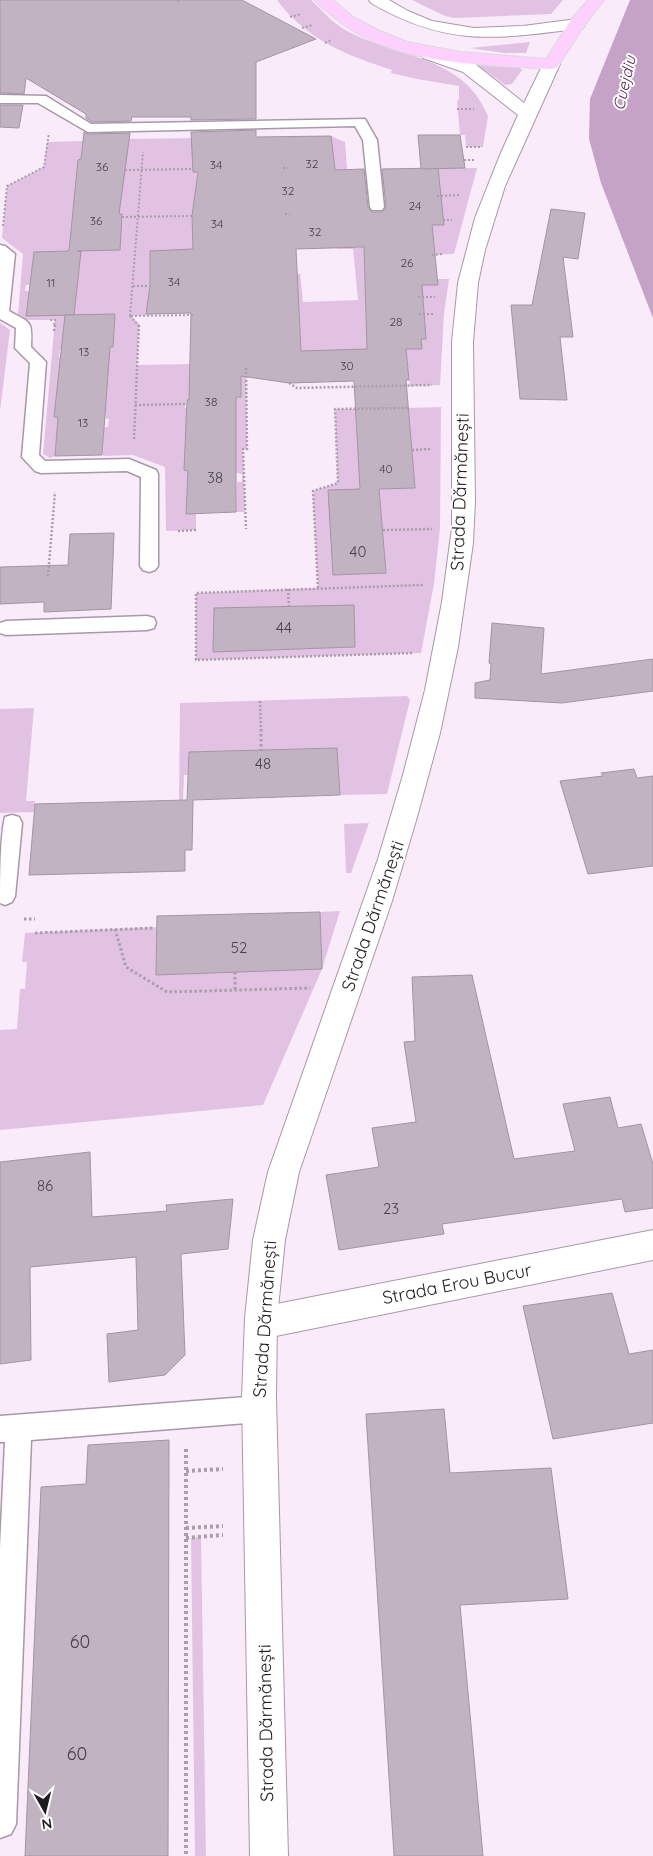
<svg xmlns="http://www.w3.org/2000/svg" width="653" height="1856" viewBox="0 0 653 1856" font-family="Quicksand,sans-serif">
<rect width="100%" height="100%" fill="#faebfb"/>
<!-- green -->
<g fill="#e2c2e3" fill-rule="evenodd">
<path d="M 277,0 L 311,0 C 323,11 334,25 349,32 C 399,58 464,56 488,116 L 483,147 L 466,147 L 465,135 L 460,135 L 457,100 L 459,100 L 459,86 L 417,79 L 391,73 L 392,70 C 346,55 307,40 277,0 Z"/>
<polygon points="412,0 563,0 551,14 454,18 445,16"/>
<polygon points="530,42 526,53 504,53 470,48"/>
<polygon points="477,63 519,67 522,70 512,84 505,85 476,64"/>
<polygon points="331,136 345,142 353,248 381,247 375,349 301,351 297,275 300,273 303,302 358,300 353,249 337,249 332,162 334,162 334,156 332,156"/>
<polygon points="197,138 193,172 197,172 195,214 192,216 192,219 195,219 194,249 154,251 153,283 150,283 149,289 153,289 152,315 131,316 139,324 137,365 190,364 189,400 186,400 185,408 189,408 184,470 188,471 186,513 196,513 196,530 166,531 165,467 133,455 103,456 104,427 108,427 109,419 105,418 109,347 113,347 113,341 70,315 73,282 78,281 77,251 116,250 124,139"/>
<polygon points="83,141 75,223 71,223 71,229 75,229 73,251 34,252 30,285 26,285 25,291 29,291 67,315 64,350 60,350 59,357 64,357 58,409 55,409 54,417 58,417 55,456 50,458 43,454 55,320 27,320 18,315 23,254 2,238 7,186 44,167 47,142"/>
<polygon points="438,168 477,168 454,254 432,255 430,233 433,233 432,225"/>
<polygon points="437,279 449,279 444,314 440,385 410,386 406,349 422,349 421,339 426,339 425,330 420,330 421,285"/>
<polygon points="0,323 10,330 0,411"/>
<polygon points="218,353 246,368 247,449 243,450 245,512 236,512 237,482 242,482 242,474 236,473 236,397 240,397"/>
<path d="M 441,407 L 440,528 L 434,584 L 421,653 L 196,660 L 196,593 L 318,588 L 313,491 L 338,483 L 335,409 L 356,409 L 360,489 L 334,575 L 386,573 L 379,489 L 415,488 L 408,408 ZM 354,605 L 355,647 L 213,651 L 214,608 Z"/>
<polygon points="407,696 410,700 387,794 340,795 337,748 189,752 188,775 184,775 183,800 179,800 180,703"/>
<polygon points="34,708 26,801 35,801 35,812 0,813 0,709"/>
<polygon points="369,823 351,873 346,873 344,824"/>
<polygon points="340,911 322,969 263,1105 0,1130 0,1030 17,1029 20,989 25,989 27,962 22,962 25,933 157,927 156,975 322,969 320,912"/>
<polygon points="201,1537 206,1856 195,1856 191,1538"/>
</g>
<!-- water -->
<polygon fill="#c5a3c6" points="630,0 653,0 653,318 601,183 589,139 590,99"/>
<!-- building -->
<g fill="#c2b3c2" stroke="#a394a3" fill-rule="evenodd">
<polygon points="0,0 242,0 316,39 256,62 256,119 191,120 191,117 132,117 131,121 92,122 86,118 86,114 26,78 24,94 0,93"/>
<polygon points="0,105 23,105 19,128 0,127"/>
<path d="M 256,130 L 256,137 L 331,136 L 335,170 L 364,169 L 368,207 L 372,212 L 382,212 L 386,207 L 382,169 L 438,168 L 444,225 L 432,225 L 438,285 L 422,285 L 426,339 L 421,339 L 422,349 L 406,349 L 409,380 L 406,380 L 415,488 L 379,489 L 386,573 L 333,575 L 328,490 L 360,489 L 354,381 L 289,383 L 241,376 L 241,397 L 236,397 L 236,512 L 186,514 L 188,471 L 184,470 L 187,400 L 189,400 L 191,313 L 146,314 L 150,286 L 150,251 L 193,249 L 192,216 L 198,172 L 193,172 L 191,132 ZM 364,247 L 367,349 L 301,351 L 296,249 Z"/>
<polygon points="84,132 88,134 130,133 119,214 122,214 120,250 77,251 81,251 74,315 26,316 34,252 69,251 78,160 81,159"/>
<polygon points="418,135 460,135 465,168 421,169"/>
<polygon points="551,209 585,213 578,259 563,257 573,337 560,337 567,400 520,399 511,305 532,305"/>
<polygon points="115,314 113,347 110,347 102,455 55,456 58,417 54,417 65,315"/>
<polygon points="114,533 111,609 44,612 44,602 0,604 0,567 68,565 70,534"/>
<polygon points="354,605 355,647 213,652 214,608"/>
<polygon points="492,623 544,628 541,674 653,659 653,691 562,703 475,698 475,683 490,680 491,664 489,663"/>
<polygon points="337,748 340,795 193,800 192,850 185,850 185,871 29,875 35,804 187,800 189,752"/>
<polygon points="634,769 637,778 653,776 653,866 588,874 560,781 603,776 601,773"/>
<polygon points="320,912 322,969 156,975 157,916"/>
<polygon points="472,975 514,1159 575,1151 563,1104 610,1097 618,1128 641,1124 653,1164 653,1208 625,1212 622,1199 442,1224 444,1234 339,1250 326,1175 379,1167 372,1128 416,1122 404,1042 415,1041 412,977"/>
<polygon points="90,1152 92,1217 167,1211 166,1205 233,1199 228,1249 181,1254 185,1355 165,1375 109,1382 107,1334 138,1330 136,1257 30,1267 31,1360 0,1364 0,1162"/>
<polygon points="612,1293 629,1354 653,1350 653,1423 553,1439 523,1306"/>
<polygon points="444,1409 450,1473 551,1468 568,1599 460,1605 483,1856 394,1856 366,1414"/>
<polygon points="169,1440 168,1856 25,1856 41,1487 86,1484 88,1445"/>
</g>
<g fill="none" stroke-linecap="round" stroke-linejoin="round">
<defs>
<g id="lane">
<polygon points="0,95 46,96 91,124 365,119 377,140 384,207 382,210 372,210 370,207 363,140 355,126 88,132 38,103 0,103"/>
<path d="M 0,245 L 5,246 L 15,254 L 9,311 C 32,324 32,320 31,347 L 46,362 L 39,455 L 45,461 L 129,459 L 156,470 L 158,474 L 158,566 L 155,570 L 149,572 L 143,570 L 140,566 L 141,477 L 127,471 L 41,473 L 35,471 L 22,457 L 30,363 L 15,348 L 16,328 L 0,319 Z"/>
<polygon points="147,616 154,618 156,623 154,628 147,630 6,635 0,633 0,623 6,621"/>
<path d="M 12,815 L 19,817 L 22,823 L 15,896 L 12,902 L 5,905 L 0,903 C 0,880 0,837 5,817 Z"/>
<polygon points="259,1396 268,1400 272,1409 268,1418 259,1422 31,1440 16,1824 11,1834 0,1838 0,1548 5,1442 0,1442 0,1416"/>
</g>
<polygon id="street" points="653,1230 653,1260 261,1339 250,1334 245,1323 250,1312 261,1307"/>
<g id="secondary">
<path d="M 369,0 L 389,0 L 408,11 L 432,21 L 474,28 L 523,26 L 577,19 L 583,20 L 585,24 L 583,28 L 577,29 C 494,39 447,47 371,3 Z"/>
<polygon points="429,49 475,64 524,103 545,60 557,60 560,64 505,186 485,250 478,283 473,342 475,501 473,543 458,647 440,733 417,817 392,901 299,1172 285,1240 277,1318 276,1397 288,1856 250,1856 242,1397 245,1318 253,1240 268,1172 378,859 403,775 425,690 442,602 452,528 452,342 458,283 475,218 500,155 518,115 463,72 423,58 421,54 423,50"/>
</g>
<path id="primary" d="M 315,0 L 333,0 L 353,17 L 380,31 L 407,42 L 460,52 L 546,59 L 571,20 L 588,0 L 604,0 L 584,26 L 557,68 L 551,69 C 480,64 393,66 335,18 C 328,12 320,7 315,0 Z"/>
</defs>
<!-- lane casing -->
<use href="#lane" stroke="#a799a8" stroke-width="3"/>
<!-- street casing -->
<use href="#street" stroke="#a799a8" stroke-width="2"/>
<!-- secondary casing -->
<use href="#secondary" stroke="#a799a8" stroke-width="2"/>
<!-- primary casing -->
<use href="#primary" stroke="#dbdbdb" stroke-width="2"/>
<!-- path-far3 -->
<g stroke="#a99eaa" stroke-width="2" stroke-dasharray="2 2" stroke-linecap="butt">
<polyline points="178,0 178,3"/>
<polyline points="290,17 301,14"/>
<polyline points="302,28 312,25"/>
<polyline points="325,43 331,40"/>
<polyline points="457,109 474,109"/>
<polyline points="466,147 481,147"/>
<polyline points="464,160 476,160"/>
<polyline points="283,168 288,168"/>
<polyline points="125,170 193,169"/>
<polyline points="437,196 461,195"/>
<polyline points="285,214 290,214"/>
<polyline points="122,217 192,216"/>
<polyline points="443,220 452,220"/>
<polyline points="3,226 7,186 44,167 49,133"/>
<polyline points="432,255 443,254"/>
<polyline points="133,286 150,286"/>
<polyline points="418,297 435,297"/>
<polyline points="419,314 434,314"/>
<polyline points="130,316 139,326"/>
<polyline points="130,316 143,152"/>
<polyline points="131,316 194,315"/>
<polyline points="50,320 55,320 54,326"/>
</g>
<!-- path-far2 -->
<g stroke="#a99eaa" stroke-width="2.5" stroke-dasharray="2 2" stroke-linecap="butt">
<polyline points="54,331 55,325"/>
<polyline points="246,368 247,449 243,449 246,529"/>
<polyline points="289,383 297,388 432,385"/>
<polyline points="135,405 185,404"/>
<polyline points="134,439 139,325"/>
<polyline points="412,450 431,449"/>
<polyline points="383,530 432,529"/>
<polyline points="178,531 196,530"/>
<polyline points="48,576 55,492"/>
<polyline points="318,588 313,491 338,483 335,409 408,408"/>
<polyline points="288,589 289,606"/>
<polyline points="412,653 196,660 196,593 423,585"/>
<polyline points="260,701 261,730"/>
</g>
<!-- path-far1 -->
<g stroke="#a99eaa" stroke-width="3" stroke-dasharray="2.5 2.5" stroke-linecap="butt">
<polyline points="261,729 261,751"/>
<polyline points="24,919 35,919"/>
<polyline points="115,929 126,967 167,992 310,988"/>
<polyline points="35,933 154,928"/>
<polyline points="235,972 235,990"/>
</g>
<!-- path -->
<g stroke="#a99eaa" stroke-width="4" stroke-dasharray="3 3" stroke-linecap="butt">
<polyline points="186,1449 186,1856"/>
<polyline points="186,1471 223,1469"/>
<polyline points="186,1528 223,1526"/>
<polyline points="186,1538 223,1535"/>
</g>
<!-- lane -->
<use href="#lane" fill="#fff" fill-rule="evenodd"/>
<!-- street -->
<use href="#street" fill="#fff" fill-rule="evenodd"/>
<!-- secondary -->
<use href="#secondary" fill="#fff" fill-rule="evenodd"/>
<!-- primary -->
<use href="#primary" fill="#fdd0fe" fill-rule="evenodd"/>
</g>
<g text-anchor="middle" stroke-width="4" stroke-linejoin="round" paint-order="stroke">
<!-- far-number labels -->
<g font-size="12" fill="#484149">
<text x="312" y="168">32</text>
<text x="216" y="169">34</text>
<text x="102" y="171">36</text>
<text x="288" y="195">32</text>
<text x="415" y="210">24</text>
<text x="96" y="225">36</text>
<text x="217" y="228">34</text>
<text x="315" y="236">32</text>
<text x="407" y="267">26</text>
<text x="174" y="286">34</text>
<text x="51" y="287">11</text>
<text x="396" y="326">28</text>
<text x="84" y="356">13</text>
<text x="347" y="370">30</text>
<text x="211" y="406">38</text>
<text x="83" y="427">13</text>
<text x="386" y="473">40</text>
</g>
<!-- number labels -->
<g font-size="15" fill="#484149">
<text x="215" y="483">38</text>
<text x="358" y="557">40</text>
<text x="284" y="633">44</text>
<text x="263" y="769">48</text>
<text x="239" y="953">52</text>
<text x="45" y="1191">86</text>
<text x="391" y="1214">23</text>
</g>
<!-- far-water labels -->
<g font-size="16" font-style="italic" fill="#502553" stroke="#fff">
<text transform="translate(624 83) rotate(-77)" y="6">Cuejdiu</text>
</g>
<!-- street labels -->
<g font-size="18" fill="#201b21" stroke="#fff">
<text transform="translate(460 492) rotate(-88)" y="6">Strada Dărmănești</text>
<text transform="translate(373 916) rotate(-71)" y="6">Strada Dărmănești</text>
<text transform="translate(457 1284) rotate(-11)" y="6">Strada Erou Bucur</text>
<text transform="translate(265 1319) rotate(-86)" y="6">Strada Dărmănești</text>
<text transform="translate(266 1723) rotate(-91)" y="6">Strada Dărmănești</text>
</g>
<!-- near-number labels -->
<g font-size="18" fill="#484149">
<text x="80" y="1648">60</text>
<text x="77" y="1760">60</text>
</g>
</g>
<!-- north arrow -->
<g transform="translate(45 1811) rotate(172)" stroke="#ffffff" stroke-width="4" paint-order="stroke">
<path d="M0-4L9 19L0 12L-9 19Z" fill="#201b21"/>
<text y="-8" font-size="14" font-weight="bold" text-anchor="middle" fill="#201b21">N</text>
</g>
</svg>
